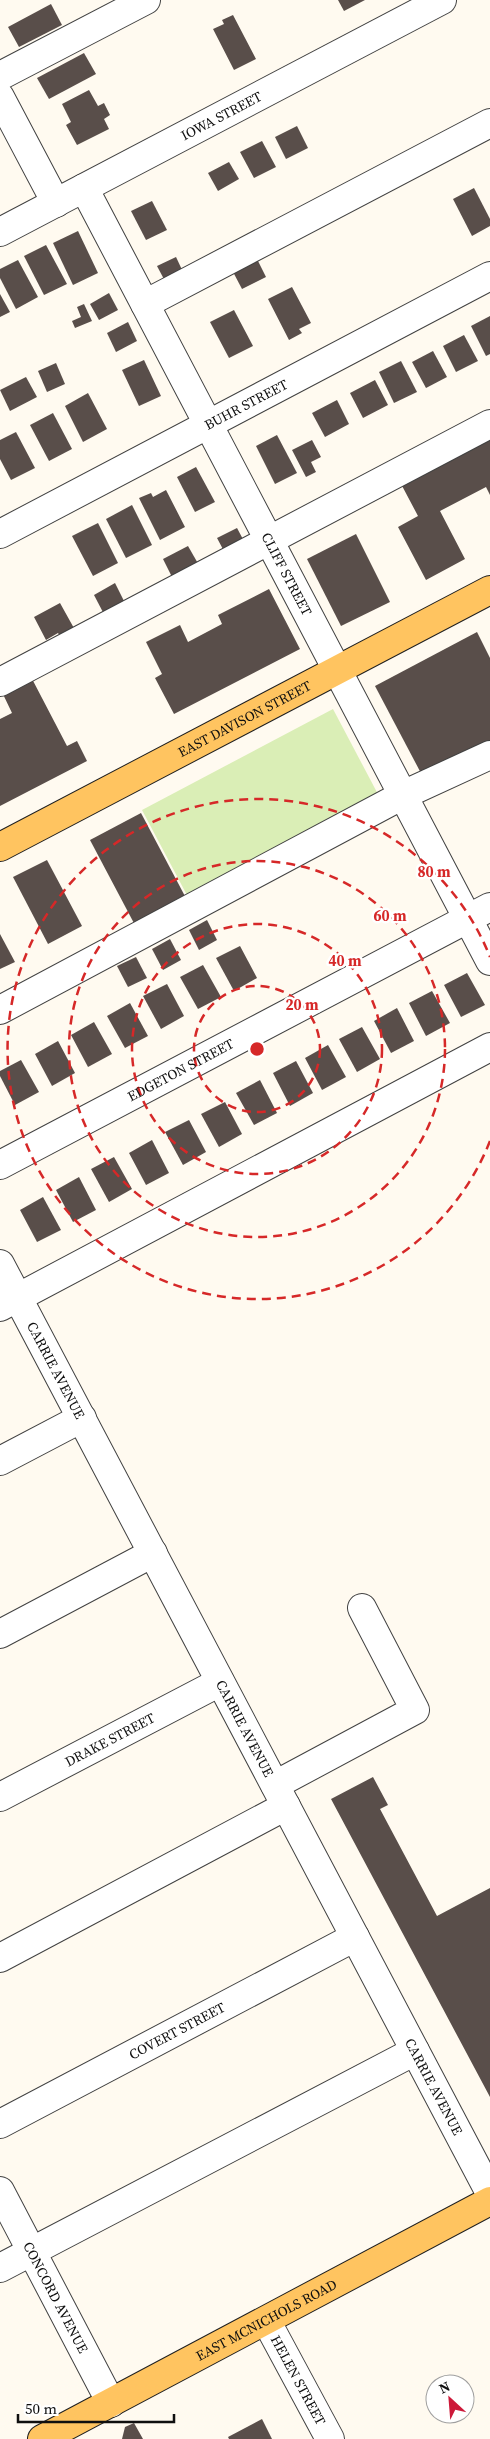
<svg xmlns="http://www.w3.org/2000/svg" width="490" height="2439" viewBox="0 0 490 2439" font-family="'Source Serif 4',serif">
<rect width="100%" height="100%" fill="#fffaf0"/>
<!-- green -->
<polygon fill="#daeeb6" points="333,709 380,798 189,899 142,810"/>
<!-- building -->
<g fill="#594e4a">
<polygon points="338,0 365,0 344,11"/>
<polygon points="51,4 62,25 19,47 8,27"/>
<polygon points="233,15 256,59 234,70 213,29 224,24 222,20"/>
<polygon points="84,53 96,74 49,99 37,78"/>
<polygon points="89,90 98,106 104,103 110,115 104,119 109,129 77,145 66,125 71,122 62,104"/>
<polygon points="297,126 308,148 286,159 275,137"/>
<polygon points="262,141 276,167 254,178 240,152"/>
<polygon points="229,162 239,179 218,191 208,173"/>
<polygon points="474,188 490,219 490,226 472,236 453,199"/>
<polygon points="152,201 167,230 146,240 131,211"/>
<polygon points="78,231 98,273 73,285 53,243"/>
<polygon points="46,245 67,284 44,295 24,256"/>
<polygon points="176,257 184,274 166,283 157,266"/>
<polygon points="256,257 266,277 242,289 232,270"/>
<polygon points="18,260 38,297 16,309 0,278 0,269"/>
<polygon points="292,287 311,323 299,329 302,333 289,340 268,299"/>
<polygon points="109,293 118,310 99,320 90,304"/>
<polygon points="0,294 10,312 0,317"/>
<polygon points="84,304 92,321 75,328 72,321 81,317 77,307"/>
<polygon points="234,310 253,346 229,358 210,322"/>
<polygon points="490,316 490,354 486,356 471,326"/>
<polygon points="128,322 137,341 116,352 107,333"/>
<polygon points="464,335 478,361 456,372 443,346"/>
<polygon points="433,351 447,377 426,388 412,362"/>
<polygon points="144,360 161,396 139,406 122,370"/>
<polygon points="401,361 417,392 394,403 379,372"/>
<polygon points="56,363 65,384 47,392 38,371"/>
<polygon points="26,377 37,397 10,411 0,390"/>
<polygon points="375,380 388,405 363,418 350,393"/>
<polygon points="88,393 107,429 83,442 65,406"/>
<polygon points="337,400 349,424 325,437 312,413"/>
<polygon points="53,413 72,449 49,461 30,425"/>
<polygon points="16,432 35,468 11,480 0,459 0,440"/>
<polygon points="490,434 490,495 486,487 440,511 465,559 426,580 398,527 418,516 400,482"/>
<polygon points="277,435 297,473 275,484 256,446"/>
<polygon points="312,440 321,457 311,462 316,472 306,477 292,450"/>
<polygon points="196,467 215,502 195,512 177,477"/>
<polygon points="166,490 185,527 160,540 139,498 151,493 153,497"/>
<polygon points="132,505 152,545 126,558 106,519"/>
<polygon points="98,523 118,563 93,576 72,536"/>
<polygon points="237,528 245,543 225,553 217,538"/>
<polygon points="356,534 390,602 341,626 307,559"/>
<polygon points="188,546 200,567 174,581 163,559"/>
<polygon points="115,583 127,607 106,618 94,595"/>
<polygon points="269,589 300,649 174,714 155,678 162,674 146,642 180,625 188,642 222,624 218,615"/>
<polygon points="60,603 75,630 61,638 58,633 46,640 34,617"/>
<polygon points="477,632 490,658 490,742 423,777 375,686"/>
<polygon points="30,675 67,746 77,741 87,761 0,806 0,719 12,713 1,690"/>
<polygon points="141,813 187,900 136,927 90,840"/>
<polygon points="47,860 82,926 48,944 13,877"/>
<polygon points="207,920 217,940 199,950 189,930"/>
<polygon points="0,934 15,962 0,969"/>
<polygon points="170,939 181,960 163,970 152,949"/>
<polygon points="240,946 257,978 234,991 216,958"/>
<polygon points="136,957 147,978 128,987 117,966"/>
<polygon points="203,965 221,997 198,1009 180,977"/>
<polygon points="467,973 485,1005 461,1017 444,985"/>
<polygon points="167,984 184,1016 161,1029 143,996"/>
<polygon points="432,991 450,1023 426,1036 409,1003"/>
<polygon points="130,1003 148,1036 125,1048 107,1016"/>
<polygon points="397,1008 414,1041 391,1053 374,1021"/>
<polygon points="94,1022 112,1054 88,1067 71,1035"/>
<polygon points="362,1027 380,1059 357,1072 339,1039"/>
<polygon points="58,1041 75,1073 52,1086 35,1054"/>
<polygon points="328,1045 346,1077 322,1090 305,1058"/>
<polygon points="21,1060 39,1092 15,1105 0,1076 0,1071"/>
<polygon points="296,1061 313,1093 290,1106 273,1073"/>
<polygon points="260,1080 277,1113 254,1125 236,1093"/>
<polygon points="225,1102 242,1134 219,1147 201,1114"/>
<polygon points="189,1120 206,1152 183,1165 165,1132"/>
<polygon points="152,1140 169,1173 146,1185 129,1153"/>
<polygon points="114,1157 132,1189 109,1202 91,1169"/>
<polygon points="79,1177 96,1210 73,1222 56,1190"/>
<polygon points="43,1197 61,1230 37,1242 20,1210"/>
<polygon points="373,1777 388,1805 380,1809 437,1916 490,1888 490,2097 331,1799"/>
<polygon points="262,2419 272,2439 229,2439 228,2437"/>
<polygon points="134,2423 143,2439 122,2439 125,2427"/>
</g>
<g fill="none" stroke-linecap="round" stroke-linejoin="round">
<defs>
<g id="minor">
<polyline points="0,76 146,0"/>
<polyline points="0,97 56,203"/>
<path id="s1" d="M 84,188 L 490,961"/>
<path id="s2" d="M 0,232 L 442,0"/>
<polyline points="145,304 490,123"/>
<path id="s3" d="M 0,534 L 490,276"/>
<polyline points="0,682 490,424"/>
<polyline points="0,1010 403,795 490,755"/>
<path id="s4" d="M 0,1165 L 490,907"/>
<path id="s5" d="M 0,1264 L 490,2193"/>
<polyline points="0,1307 490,1047"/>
<polyline points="0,1461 82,1418"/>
<polyline points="0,1634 153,1553"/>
<polyline points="275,1785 415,1710 362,1608"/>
<path id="s6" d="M 0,1797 L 220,1682"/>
<polyline points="0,1958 286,1806"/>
<path id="s7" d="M 0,2124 L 355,1937"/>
<path id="s8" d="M 0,2191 L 111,2403"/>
<polyline points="0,2268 415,2051"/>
<path id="s9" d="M 267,2322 L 330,2439"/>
</g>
<g id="major">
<path id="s10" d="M 0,847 L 490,590"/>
<path id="s11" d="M 42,2439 L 490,2201"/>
</g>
</defs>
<!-- minor casing -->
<use href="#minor" stroke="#424242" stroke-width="30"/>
<!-- major casing -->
<use href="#major" stroke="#202020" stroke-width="30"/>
<!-- minor -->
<use href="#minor" stroke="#fff" stroke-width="28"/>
<!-- major -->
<use href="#major" stroke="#ffc460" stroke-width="28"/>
</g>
<!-- distance rings -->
<g fill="none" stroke="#d62828" stroke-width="2.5" stroke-dasharray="9 6">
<circle cx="257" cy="1049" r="63"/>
<circle cx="257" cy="1049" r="125"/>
<circle cx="257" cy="1049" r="188"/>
<path d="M490 1141A250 250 0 1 1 490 957"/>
</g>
<g text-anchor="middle" stroke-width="5" stroke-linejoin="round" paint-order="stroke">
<!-- street labels -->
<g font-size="14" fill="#0f0f0f" stroke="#fff">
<text dy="5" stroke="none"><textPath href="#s2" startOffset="250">IOWA STREET</textPath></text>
<text dy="5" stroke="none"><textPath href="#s3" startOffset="278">BUHR STREET</textPath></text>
<text dy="5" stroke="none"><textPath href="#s1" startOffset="436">CLIFF STREET</textPath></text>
<text dy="5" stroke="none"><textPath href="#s10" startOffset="276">EAST DAVISON STREET</textPath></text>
<text dy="5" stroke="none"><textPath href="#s4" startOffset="204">EDGETON STREET</textPath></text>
<text dy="5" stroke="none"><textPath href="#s5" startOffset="120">CARRIE AVENUE</textPath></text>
<text dy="5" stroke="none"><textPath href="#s5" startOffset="525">CARRIE AVENUE</textPath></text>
<text dy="5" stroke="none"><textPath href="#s6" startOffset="124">DRAKE STREET</textPath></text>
<text dy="5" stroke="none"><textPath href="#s7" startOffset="200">COVERT STREET</textPath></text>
<text dy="5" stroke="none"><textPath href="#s5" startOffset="930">CARRIE AVENUE</textPath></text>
<text dy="5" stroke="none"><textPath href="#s8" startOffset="120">CONCORD AVENUE</textPath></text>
<text dy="5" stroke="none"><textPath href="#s11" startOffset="254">EAST MCNICHOLS ROAD</textPath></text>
<text dy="5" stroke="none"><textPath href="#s9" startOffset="66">HELEN STREET</textPath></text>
</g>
</g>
<circle cx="257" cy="1049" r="8" fill="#d62828" stroke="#fff" stroke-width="2.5"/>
<g font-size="15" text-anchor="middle" font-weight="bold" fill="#d62828" stroke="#fff" stroke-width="5" stroke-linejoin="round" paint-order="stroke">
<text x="434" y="877">80 m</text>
<text x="390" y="921">60 m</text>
<text x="345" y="966">40 m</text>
<text x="302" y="1010">20 m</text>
</g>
<!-- north arrow -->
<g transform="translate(450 2399) rotate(334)"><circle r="24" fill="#ffffff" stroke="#9f9f9f"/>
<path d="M0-4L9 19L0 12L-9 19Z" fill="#cd1939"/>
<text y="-8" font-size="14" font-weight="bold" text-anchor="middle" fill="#0f0f0f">N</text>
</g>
<!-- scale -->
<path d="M18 2414v8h156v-8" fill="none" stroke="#0f0f0f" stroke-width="2.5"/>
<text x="25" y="2414" font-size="15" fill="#0f0f0f" stroke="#ffffff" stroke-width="4" paint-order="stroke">50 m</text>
</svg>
